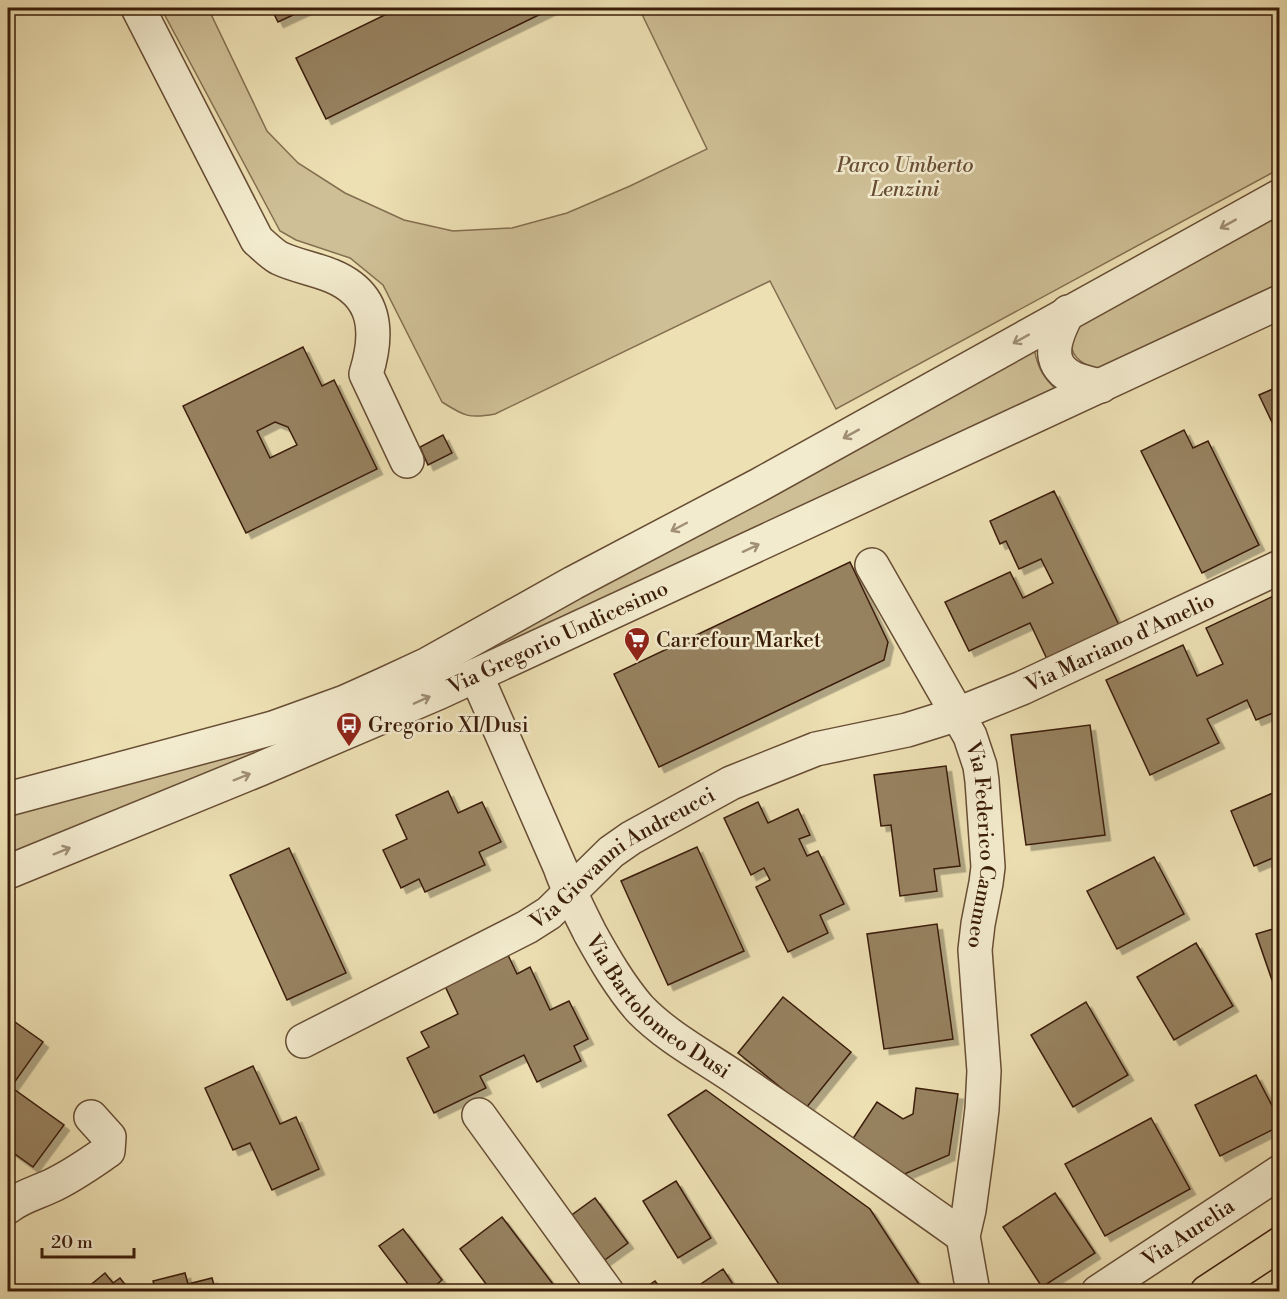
<svg xmlns="http://www.w3.org/2000/svg" width="1287" height="1299" viewBox="0 0 1287 1299" font-family="'Libre Bodoni',serif">
<defs>
<filter id="shadow"><feDropShadow dx="5.5" dy="5.5" stdDeviation="0" flood-color="#0004"/></filter>
</defs>
<rect width="100%" height="100%" fill="#ede0b3"/>
<filter id="stains"><feTurbulence type="fractalNoise" baseFrequency=".00333" numOctaves="4"/><feColorMatrix values="0 0 0 0 .2 0 0 0 0 .09 0 0 0 0 .02 0 0 0 .5 -.17"/></filter>
<radialGradient id="worn" r=".72"><stop offset=".6" stop-color="#630" stop-opacity="0"/><stop offset="1" stop-color="#630" stop-opacity=".3"/></radialGradient>
<!-- green -->
<g fill="#cfbf96" stroke="#846e50" stroke-width="1.5">
<path d="M 161,8 L 208,8 L 267,131 L 298,163 L 345,193 L 404,220 L 453,231 L 512,228 L 567,213 L 630,186 L 707,149 L 639,8 L 1279,8 L 1279,169 L 836,409 L 770,281 L 495,414 C 469,419 464,416 442,402 L 383,285 L 350,258 L 296,240 L 280,231 Z"/>
<path d="M 1279,212 L 1279,287 L 1100,369 C 1087,367 1069,358 1072,341 C 1073,335 1077,329 1080,323 Z"/>
<path d="M 1034,346 C 1036,365 1043,378 1057,390 L 438,677 Z"/>
<polygon points="283,740 265,752 213,770 140,803 8,855 8,813"/>
</g>
<!-- building -->
<g fill="#978261" stroke="#3a1c09" stroke-width="1.5" fill-rule="evenodd" filter="url(#shadow)">
<polygon points="271,8 308,8 278,22"/>
<polygon points="399,8 553,8 326,119 296,58"/>
<path d="M 303,347 L 322,386 L 334,380 L 377,469 L 246,533 L 183,406 ZM 275,422 L 288,427 L 297,445 L 270,458 L 257,431 Z"/>
<polygon points="1280,386 1280,439 1259,395"/>
<polygon points="1184,430 1193,448 1208,441 1259,545 1202,573 1141,451"/>
<polygon points="443,435 452,453 428,465 420,447"/>
<polygon points="1054,491 1119,625 1047,659 1030,623 969,651 945,602 1010,572 1023,598 1053,583 1041,559 1019,569 1006,541 1000,544 990,521"/>
<polygon points="850,562 888,642 884,660 659,767 614,674"/>
<polygon points="1280,593 1280,710 1256,720 1247,700 1207,719 1219,743 1150,775 1106,680 1183,645 1197,676 1223,664 1206,628"/>
<polygon points="1090,725 1105,835 1026,845 1011,735"/>
<polygon points="946,766 960,866 934,869 937,891 900,896 891,825 881,826 874,775"/>
<polygon points="1280,790 1280,855 1254,866 1231,811"/>
<polygon points="448,791 458,813 482,802 501,842 479,852 485,865 425,892 419,879 401,888 383,850 407,839 396,815"/>
<polygon points="758,802 768,823 798,809 810,835 799,839 807,856 818,851 844,904 820,915 828,933 788,952 756,887 770,880 764,868 751,875 724,818"/>
<polygon points="697,847 744,951 668,985 621,881"/>
<polygon points="289,848 346,973 287,1000 230,875"/>
<polygon points="1154,857 1184,914 1117,949 1087,891"/>
<polygon points="937,924 953,1039 884,1049 867,934"/>
<polygon points="1280,927 1280,981 1273,983 1256,934"/>
<polygon points="1196,943 1233,1006 1174,1040 1137,977"/>
<polygon points="508,955 517,974 530,967 550,1010 569,1001 588,1039 574,1046 581,1061 537,1082 524,1055 480,1076 486,1088 434,1113 407,1058 429,1047 421,1032 458,1014 445,986"/>
<polygon points="783,997 851,1052 806,1108 738,1053"/>
<polygon points="1086,1002 1128,1075 1073,1107 1031,1035"/>
<polygon points="8,1017 43,1042 11,1087 64,1125 33,1167 8,1149"/>
<polygon points="253,1066 280,1124 296,1117 319,1169 272,1190 250,1143 233,1150 205,1088"/>
<polygon points="1256,1075 1280,1121 1280,1126 1220,1156 1195,1105"/>
<polygon points="916,1088 958,1094 949,1155 900,1176 850,1143 877,1102 903,1119 913,1114"/>
<polygon points="706,1090 870,1209 924,1292 784,1292 668,1115"/>
<polygon points="1151,1118 1190,1189 1105,1236 1065,1164"/>
<polygon points="676,1181 711,1238 678,1258 643,1201"/>
<polygon points="1055,1193 1095,1253 1042,1287 1003,1227"/>
<polygon points="595,1198 628,1243 602,1262 569,1217"/>
<polygon points="502,1217 559,1292 492,1292 460,1249"/>
<polygon points="403,1229 442,1280 428,1292 414,1292 379,1246"/>
<polygon points="723,1269 738,1292 689,1292"/>
<polygon points="105,1273 113,1283 120,1278 131,1292 82,1292"/>
<polygon points="185,1273 188,1284 212,1278 216,1292 156,1292 153,1281"/>
<polygon points="655,1281 663,1292 639,1292"/>
</g>
<g fill="none" stroke-linecap="round" stroke-linejoin="round">
<defs>
<g id="minor">
<path d="M 138,8 L 257,240 C 264,246 272,254 279,258 C 296,266 315,269 332,276 C 377,295 379,332 366,374 L 407,461"/>
<path d="M 1068,312 C 1056,335 1043,363 1073,378 C 1082,382 1092,384 1101,386"/>
<path id="s1" d="M 872,565 L 970,736 L 980,766 L 982,781 L 988,867 L 986,883 L 978,924 L 975,950 L 984,1071 L 982,1109 L 977,1151 L 969,1210 L 963,1236 L 973,1292"/>
<path id="s2" d="M 476,675 L 560,867 C 568,890 579,911 590,933 C 605,960 620,986 640,1009 C 669,1039 709,1059 743,1083 C 817,1133 890,1184 963,1236"/>
<polyline points="8,799 273,728 345,702 385,684 428,664 573,583 759,485 1280,196"/>
<path id="s3" d="M 8,872 L 260,769 L 440,692 L 1280,302"/>
<path id="s4" d="M 303,1041 L 527,927 L 549,913 L 611,852 L 631,838 L 731,783 L 816,749 L 907,730 L 958,714 L 1022,688 L 1280,567"/>
<polyline points="479,1115 607,1292"/>
<path d="M 8,1207 C 20,1197 36,1193 51,1186 C 71,1177 89,1164 108,1151 L 109,1137 L 91,1117"/>
<path id="s5" d="M 1098,1292 L 1280,1172"/>
</g>
<polyline id="major" points="1207,1292 1280,1244"/>
</defs>
<!-- minor casing -->
<use href="#minor" stroke="#674d34" stroke-width="36"/>
<!-- major casing -->
<use href="#major" stroke="#3a1c09" stroke-width="36"/>
<!-- minor -->
<use href="#minor" stroke="#f3ebce" stroke-width="33"/>
<!-- major -->
<use href="#major" stroke="#ede0b3" stroke-width="33"/>
</g>
<!-- one-way arrows -->
<defs><path id="oneway-shaft" d="M-6 0H5M1.5-3L5.5 0L1.5 3" fill="none" stroke-width="1.6" stroke-linecap="round" stroke-linejoin="round" transform="scale(1.5)"/></defs>
<g stroke="#a08e75">
<use href="#oneway-shaft" transform="translate(1228 224) rotate(151)"/>
<use href="#oneway-shaft" transform="translate(1021 339) rotate(151)"/>
<use href="#oneway-shaft" transform="translate(851 434) rotate(151)"/>
<use href="#oneway-shaft" transform="translate(679 527) rotate(152)"/>
<use href="#oneway-shaft" transform="translate(751 548) rotate(-25)"/>
<use href="#oneway-shaft" transform="translate(422 700) rotate(-24)"/>
<use href="#oneway-shaft" transform="translate(242 777) rotate(-22)"/>
<use href="#oneway-shaft" transform="translate(62 851) rotate(-22)"/>
</g>
<!-- icons -->
<defs>
<symbol id="supermarket-pin" viewBox="-11 -11 22 30"><path d="M0 17L-7.5 6A9.5 9.5 0 1 1 7.5 6Z" fill="#8f2418" stroke="#f3ebce"/><path d="M-6-5.5h2.5l.6 2H6L4.5 2H-2.5L-4.4-4H-6ZM-1.5 3.2a1.3 1.3 0 1 0 .1 0ZM3 3.2a1.3 1.3 0 1 0 .1 0Z" fill="#fff"/></symbol>
<symbol id="bus-pin" viewBox="-11 -11 22 30"><path d="M0 17L-7.5 6A9.5 9.5 0 1 1 7.5 6Z" fill="#8f2418" stroke="#f3ebce"/><path d="M-5-6H5V4H4V6H2V4H-2V6H-4V4H-5ZM-3.5-4V0h7V-4ZM-3.5 1.2v1.5H-2V1.2ZM2 1.2v1.5H3.5V1.2Z" fill="#fff"/></symbol>
</defs>
<g fill-rule="evenodd">
<use href="#supermarket-pin" x="622" y="625" width="30" height="40"/>
<use href="#bus-pin" x="334" y="710" width="30" height="40"/>
</g>
<g text-anchor="middle" stroke-width="5" stroke-linejoin="round" paint-order="stroke">
<!-- park labels -->
<g font-size="21" font-style="italic" fill="#674d33" stroke="#f3ebce">
<text x="905" y="172">Parco Umberto<tspan x="905" dy="24">Lenzini</tspan></text>
</g>
<!-- street labels -->
<g font-size="21" fill="#3a1c09" stroke="#f3ebce">
<text dy="7" stroke="none"><textPath href="#s3" startOffset="598">Via Gregorio Undicesimo</textPath></text>
<text dy="7" stroke="none"><textPath href="#s4" startOffset="918">Via Mariano d'Amelio</textPath></text>
<text dy="7" stroke="none"><textPath href="#s1" startOffset="308">Via Federico Cammeo</textPath></text>
<text dy="7" stroke="none"><textPath href="#s4" startOffset="370">Via Giovanni Andreucci</textPath></text>
<text dy="7" stroke="none"><textPath href="#s2" startOffset="384">Via Bartolomeo Dusi</textPath></text>
<text dy="7" stroke="none"><textPath href="#s5" startOffset="108">Via Aurelia</textPath></text>
</g>
<!-- poi labels -->
<g font-size="21" fill="#3a1c09" stroke="#f3ebce" text-anchor="start">
<text x="656" y="647">Carrefour Market</text>
<text x="368" y="732">Gregorio XI/Dusi</text>
</g>
</g>
<!-- margin -->
<rect width="1287" height="1299" fill="none" stroke="#ede0b3" stroke-width="30"/>
<rect x="9" y="9" width="1269" height="1281" fill="none" stroke="#3a1c09" stroke-width="3"/>
<rect x="15" y="15" width="1257" height="1269" fill="none" stroke="#3a1c09" stroke-width="1.5"/>
<!-- scale -->
<path d="M42 1248v9h92v-9" fill="none" stroke="#3a1c09" stroke-width="3"/>
<text x="51" y="1248" font-size="18" fill="#3a1c09" stroke="#f3ebce" stroke-width="4.5" paint-order="stroke">20 m</text>
<rect width="100%" height="100%" filter="url(#stains)"/>
<rect width="100%" height="100%" fill="url(#worn)"/>
</svg>
